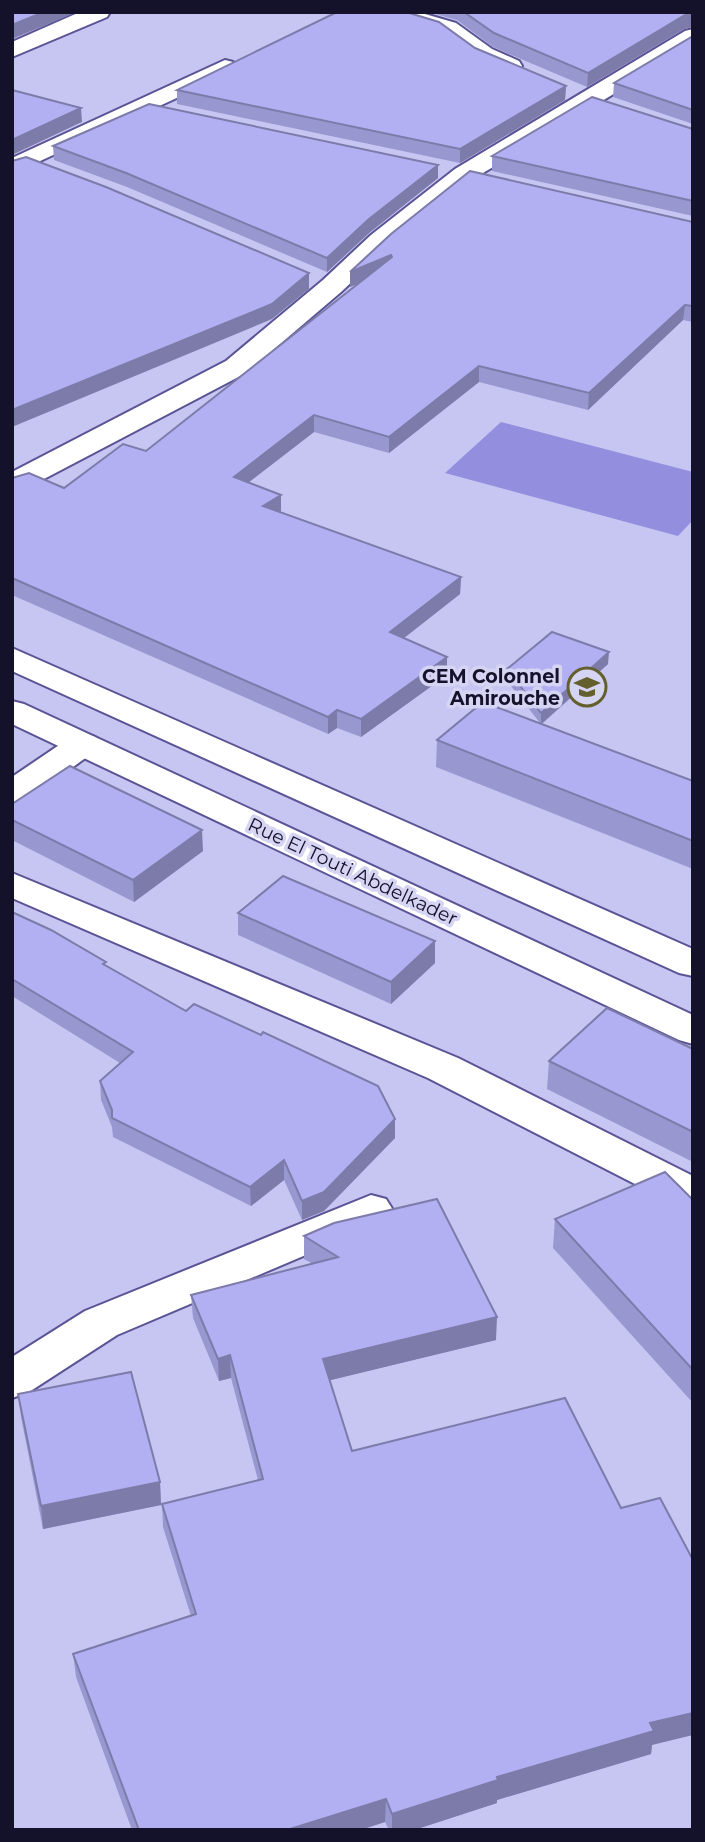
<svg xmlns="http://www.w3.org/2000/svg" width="705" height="1842" viewBox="0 0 705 1842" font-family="Montserrat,sans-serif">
<rect width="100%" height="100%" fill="#c7c6f3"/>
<!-- green -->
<polygon fill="#938ede" points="501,422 693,472 693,520 678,536 445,473"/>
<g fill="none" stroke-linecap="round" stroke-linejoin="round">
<defs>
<g id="minor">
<polygon points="80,12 110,12 107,17 12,57 12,42"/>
<path d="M 383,12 L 418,12 L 456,23 L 492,49 L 519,61 L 522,66 L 519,71 C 489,78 464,45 440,33 C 424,25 403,22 386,17 Z"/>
<polygon points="693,29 693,46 473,179 389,247 341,292 246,373 23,490 12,493 12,472 226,361 323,280 371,235 455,169 685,31"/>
<polygon points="225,60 233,62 236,67 233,72 12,174 12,158"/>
<polygon points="83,733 95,737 101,744 95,751 25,802 12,805 12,777 71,737"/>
<polygon points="12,873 458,1058 693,1176 693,1210 678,1206 428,1078 12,898"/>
<polygon points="371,1195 386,1199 393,1210 386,1221 117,1335 29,1392 12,1398 12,1357 85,1311"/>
</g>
<g id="tertiary">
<polygon points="12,648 693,949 693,976 679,973 12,671"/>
<polygon points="12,701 24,704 693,1015 693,1044 679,1040 12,724"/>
</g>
</defs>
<!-- minor casing -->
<use href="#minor" stroke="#5a5495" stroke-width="4"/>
<!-- tertiary casing -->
<use href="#tertiary" stroke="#5a5495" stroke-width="4"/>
<!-- minor -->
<use href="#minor" fill="#fff" fill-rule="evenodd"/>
<!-- tertiary -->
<use href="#tertiary" fill="#fff" fill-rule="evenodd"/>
</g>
<!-- wall -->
<g fill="#9997d0">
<polygon points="428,12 693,12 693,27 684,29 587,87 493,47 457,20"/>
<polygon points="693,36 693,124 613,97 614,83"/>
<polygon points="475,48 566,86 565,100 460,163 177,104 177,90"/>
<polygon points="693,129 693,216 492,171 492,156"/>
<polygon points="53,146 438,165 438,178 369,233 327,272 127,187 54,160"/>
<polygon points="693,222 693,322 683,320 588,410 479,382 389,453 314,432 249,482 281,495 281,511 280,512 461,577 460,594 404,638 447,675 361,737 337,728 328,734 12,595 12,478 64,488 146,451 360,283 350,287 391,234"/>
<polygon points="608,664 542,724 693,781 693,869 436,767 437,740 540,723 507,681 507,669"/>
<polygon points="12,804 203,851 134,902 12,840"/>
<polygon points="12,912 186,1011 395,1119 395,1138 324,1211 302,1220 284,1180 251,1206 113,1137 112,1127 101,1100 100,1081 120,1063 12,996"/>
<polygon points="238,913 435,963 391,1004 238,935"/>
<polygon points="693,1049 693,1162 547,1089 549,1061"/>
<polygon points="693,1200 693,1403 553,1248 555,1219"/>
<polygon points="304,1236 496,1340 330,1380 352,1451 652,1745 651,1754 497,1800 497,1803 414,1830 389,1830 385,1822 360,1830 132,1830 76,1677 73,1654 191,1616 163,1527 162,1504 258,1480 231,1378 219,1381 193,1318 191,1295 313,1264 304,1259"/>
<polygon points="18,1394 160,1482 161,1505 43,1529 21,1417"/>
</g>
<!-- shaded-wall -->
<g fill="#7d7ba9">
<polygon points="44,12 77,12 12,39 12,25"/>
<polygon points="693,14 693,27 684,29 587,87 588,73 685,15"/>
<polygon points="566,86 565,100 460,163 460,149"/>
<polygon points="81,108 82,122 12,155 12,140"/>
<polygon points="438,165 438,178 369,233 327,272 327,258 369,219"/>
<polygon points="391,255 391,270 350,287 350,272"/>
<polygon points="309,273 309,289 272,319 12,427 12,410"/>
<polygon points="685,305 683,320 588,410 589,393"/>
<polygon points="479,366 479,382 389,453 389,437"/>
<polygon points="314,415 314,432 235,493 234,477"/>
<polygon points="281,495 281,511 263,522 263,506"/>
<polygon points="461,577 460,594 390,649 390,632"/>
<polygon points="609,652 608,664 541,724 541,713"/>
<polygon points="447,657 447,675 361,737 361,719"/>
<polygon points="337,710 337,728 328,734 328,717"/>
<polygon points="13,723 14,744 12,752"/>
<polygon points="202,830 203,851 134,902 133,880"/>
<polygon points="435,941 435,963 391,1004 391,982"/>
<polygon points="395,1119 395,1138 324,1211 302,1220 302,1201"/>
<polygon points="284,1160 284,1180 251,1206 250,1187"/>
<polygon points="497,1317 496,1340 323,1382 323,1359"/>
<polygon points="230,1355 231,1378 219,1381 218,1359"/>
<polygon points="160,1482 161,1505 43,1529 41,1506"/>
<polygon points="693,1713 693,1735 652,1745 651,1754 497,1800 497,1803 414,1830 392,1830 392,1814 650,1723"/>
<polygon points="386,1799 385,1822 360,1830 287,1830"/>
</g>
<!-- building -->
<g fill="#b2b0f2" stroke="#7d7ba9" stroke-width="2">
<polygon points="12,12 44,12 12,25"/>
<polygon points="337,12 406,12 439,22 475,48 566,86 460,149 177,90"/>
<polygon points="464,12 693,12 693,14 685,15 588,73 494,33"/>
<polygon points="693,36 693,110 614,83"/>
<polygon points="12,90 81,108 12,140"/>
<polygon points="592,97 693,129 693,201 492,156"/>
<polygon points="149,104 438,165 369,219 327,258 126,173 53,146"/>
<polygon points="26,157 106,187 309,273 272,304 12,410 12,161"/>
<polygon points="470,171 693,222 693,306 685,305 589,393 479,366 389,437 314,415 234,477 281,495 263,506 461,577 390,632 447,657 361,719 337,710 328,717 12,578 12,478 29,473 64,488 123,444 146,451 392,257 391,255 350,272 391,234"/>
<polygon points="552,632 609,652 541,713 507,669"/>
<polygon points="483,702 693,781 693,841 437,740"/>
<polygon points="70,766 202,830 133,880 12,820 12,804"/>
<polygon points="283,876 435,941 391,982 238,913"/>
<polygon points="12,912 51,930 106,962 103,964 186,1011 194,1004 261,1035 263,1032 378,1086 395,1119 324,1192 302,1201 284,1160 250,1187 112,1118 112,1110 100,1081 133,1052 12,979"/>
<polygon points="607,1008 693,1049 693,1132 549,1061"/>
<polygon points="665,1172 693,1200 693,1370 555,1219"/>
<polygon points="437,1199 497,1317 323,1359 352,1451 565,1398 621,1508 660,1498 693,1560 693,1713 650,1723 654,1731 497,1777 498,1780 392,1814 386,1799 287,1830 139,1830 73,1654 196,1614 162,1504 263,1479 230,1355 218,1359 191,1295 338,1257 304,1236 334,1223"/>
<polygon points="131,1372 160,1482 41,1506 18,1394"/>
</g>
<!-- icons -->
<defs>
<symbol id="school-ring" viewBox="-11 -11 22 22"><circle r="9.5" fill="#d5d5f3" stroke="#63602d" stroke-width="1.5"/><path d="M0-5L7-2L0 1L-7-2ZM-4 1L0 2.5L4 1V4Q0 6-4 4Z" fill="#63602d"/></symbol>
</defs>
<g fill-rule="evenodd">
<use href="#school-ring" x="565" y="665" width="44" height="44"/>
</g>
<g text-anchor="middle" stroke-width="7" stroke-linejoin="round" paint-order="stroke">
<!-- poi labels -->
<g font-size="19" font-weight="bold" fill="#14112b" stroke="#d5d5f3" text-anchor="end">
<text x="560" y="683">CEM Colonnel<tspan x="560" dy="22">Amirouche</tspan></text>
</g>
<!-- street labels -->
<g font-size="19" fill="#14112b" stroke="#d5d5f3">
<text transform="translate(353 871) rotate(25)" y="7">Rue El Touti Abdelkader</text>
</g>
</g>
<!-- border -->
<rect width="705" height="1842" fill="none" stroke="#14112b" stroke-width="28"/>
</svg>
